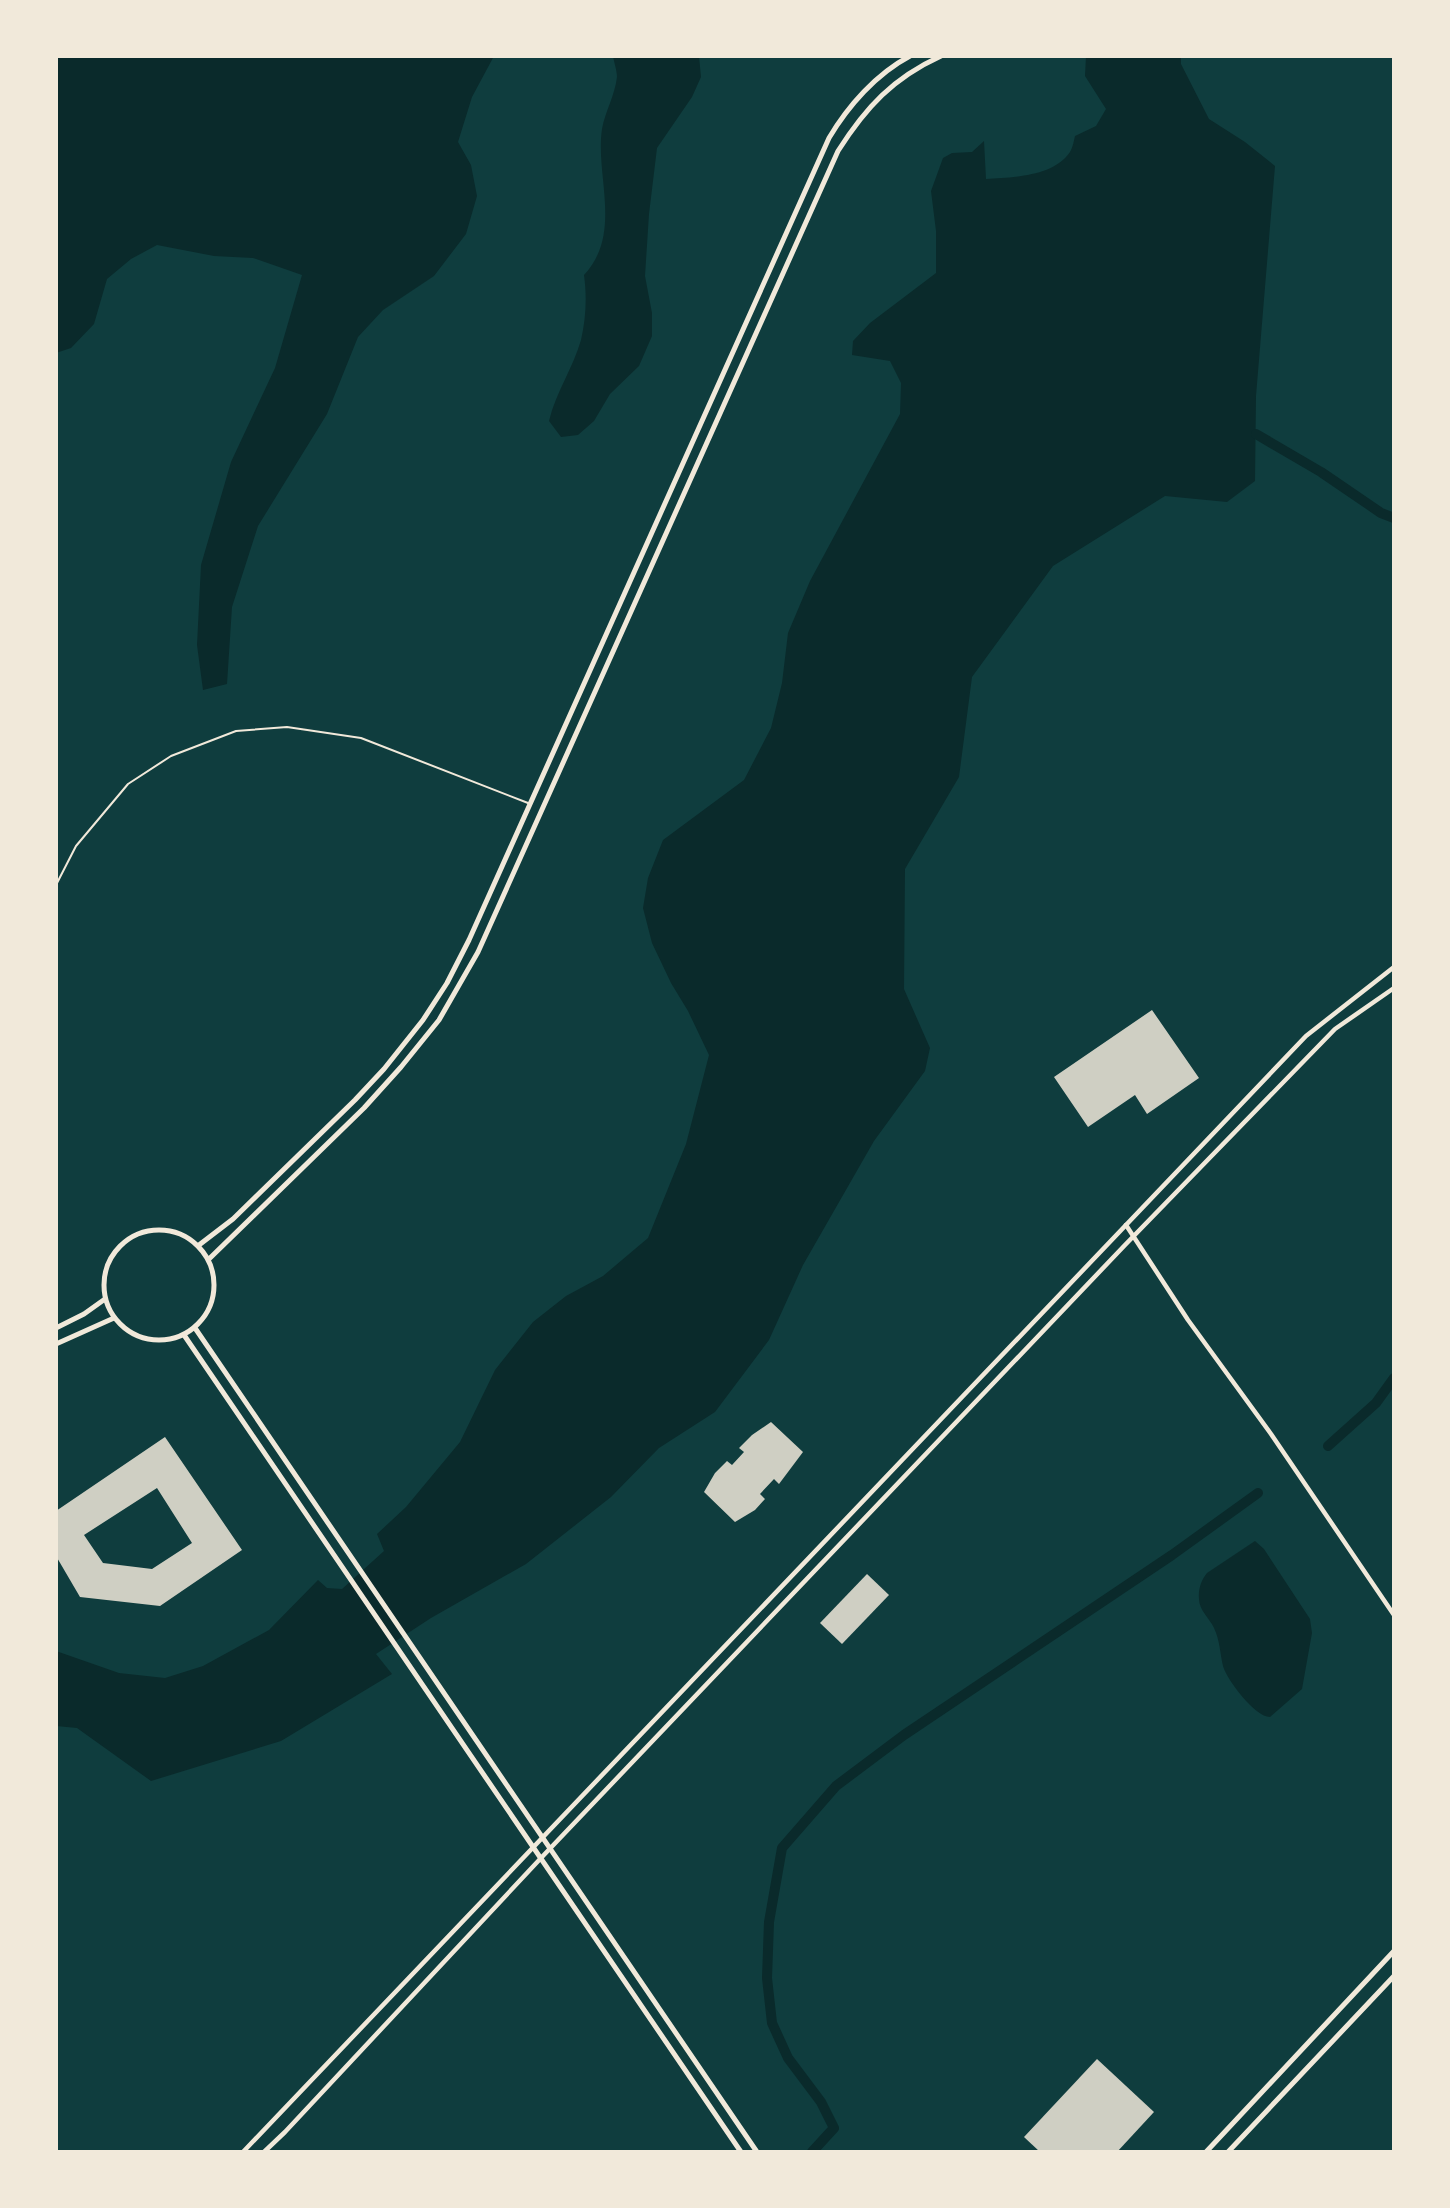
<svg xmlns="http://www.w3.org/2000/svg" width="1450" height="2208" viewBox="0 0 1450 2208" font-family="'Nunito Sans',sans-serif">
<rect width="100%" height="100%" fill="#0f3d3e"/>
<!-- water -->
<g fill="#0a2a2b">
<polygon points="56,56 494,56 472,97 458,142 471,165 477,196 466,234 434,276 383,310 358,337 327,414 258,526 232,607 227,684 203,690 197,645 201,565 231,462 275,368 302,275 253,258 214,256 157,245 131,259 107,279 94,324 71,348 56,353"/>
<path d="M 613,56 L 699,56 L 701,77 L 692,97 L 657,148 L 649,214 L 645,276 L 652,313 L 652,336 L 639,366 L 610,394 L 594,421 L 578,435 L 561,437 L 549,421 C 556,392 573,368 581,340 C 586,318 587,297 584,275 C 623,233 595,176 602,129 C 605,112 615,95 617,77 C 617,71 614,62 613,56 Z"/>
<path d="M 1086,56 L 1181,56 L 1181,64 L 1209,119 L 1245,142 L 1275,166 L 1256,396 L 1255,481 L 1227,502 L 1165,496 L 1053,566 L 972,677 L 959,777 L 905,869 L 904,989 L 930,1048 L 925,1071 L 874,1141 L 803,1265 L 769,1340 L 715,1412 L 659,1448 L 611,1497 L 526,1564 L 431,1618 L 376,1654 L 392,1674 L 281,1741 L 151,1781 L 77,1728 L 56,1726 L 56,1651 L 119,1673 L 165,1678 L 203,1666 L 269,1630 L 318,1580 L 327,1588 L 342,1589 L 384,1551 L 377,1534 L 406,1507 L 460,1442 L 495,1370 L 533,1322 L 566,1296 L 603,1276 L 648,1238 L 686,1144 L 709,1055 L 688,1011 L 671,983 L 652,943 L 643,908 L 648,878 L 663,840 L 744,780 L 771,728 L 782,683 L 788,633 L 810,581 L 900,414 L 901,383 L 890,361 L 852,355 L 853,341 L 870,323 L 936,273 L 936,231 L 931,191 L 943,158 L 952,153 L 972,152 L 984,141 L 986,179 C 1013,177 1053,177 1070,152 C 1073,147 1074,140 1075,136 L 1096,126 L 1106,109 L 1085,76 Z"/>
<path d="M 1255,1541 L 1264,1549 L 1310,1619 L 1312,1633 L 1302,1689 L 1270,1717 C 1255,1717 1227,1680 1223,1666 C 1220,1653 1220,1641 1214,1628 C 1210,1619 1199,1610 1199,1599 C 1198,1590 1201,1580 1207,1573 Z"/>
</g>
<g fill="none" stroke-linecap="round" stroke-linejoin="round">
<!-- canal -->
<g stroke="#0a2a2b" stroke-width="10">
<polyline points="1256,434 1321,472 1381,513 1394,518"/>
<polyline points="1328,1446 1376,1403 1394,1378"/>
<polyline points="812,2152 834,2128 821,2102 788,2058 772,2023 767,1978 769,1922 782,1848 836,1786 904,1735 1172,1555 1258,1493"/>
</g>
</g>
<!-- building -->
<g fill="#cfcfc3" fill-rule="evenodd">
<polygon points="1152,1010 1199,1078 1147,1114 1135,1095 1088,1127 1054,1077"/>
<polygon points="771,1422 803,1452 779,1484 774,1479 760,1494 765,1499 755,1510 735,1522 704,1492 715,1473 727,1461 732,1465 744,1452 739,1448 752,1435"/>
<path d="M 165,1437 L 242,1550 L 160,1606 L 80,1597 L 56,1556 L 56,1511 ZM 157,1488 L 192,1543 L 152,1569 L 103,1563 L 84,1535 Z"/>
<polygon points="867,1574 889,1595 842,1644 820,1623"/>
<polygon points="1097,2059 1154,2112 1117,2152 1040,2152 1024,2137"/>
</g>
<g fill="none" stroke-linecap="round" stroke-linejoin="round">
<!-- service -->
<polyline stroke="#f1e9da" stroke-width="2" points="56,885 76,846 128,784 171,756 236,731 287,727 361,738 528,803"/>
<!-- minor -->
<g stroke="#f1e9da" stroke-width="4.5">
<polyline points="1126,1225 1188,1320 1271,1434 1394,1615"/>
<polyline points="243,2152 1306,1036 1394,967"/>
<polyline points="264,2152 285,2132 541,1858 1125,1245 1335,1029 1394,988"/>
</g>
<!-- tertiary -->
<g stroke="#f1e9da" stroke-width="5">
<circle cx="159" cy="1285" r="55"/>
<path d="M 199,1245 L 233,1219 L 355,1100 L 384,1069 L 423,1020 L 447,983 L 469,940 L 829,138 C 848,106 876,74 910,56"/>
<path d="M 209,1259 L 364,1108 L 401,1067 L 439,1020 L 478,952 L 838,151 C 866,107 893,78 941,56"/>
<polyline points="56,1328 84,1314 105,1299"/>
<polyline points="195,1328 757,2152"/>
<polyline points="184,1335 741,2152"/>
<polyline points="56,1344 114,1318"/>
<polyline points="1206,2152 1394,1951"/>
<polyline points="1228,2152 1394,1976"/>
</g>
</g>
<!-- border -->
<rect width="1450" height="2208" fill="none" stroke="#f1e9da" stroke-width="116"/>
</svg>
